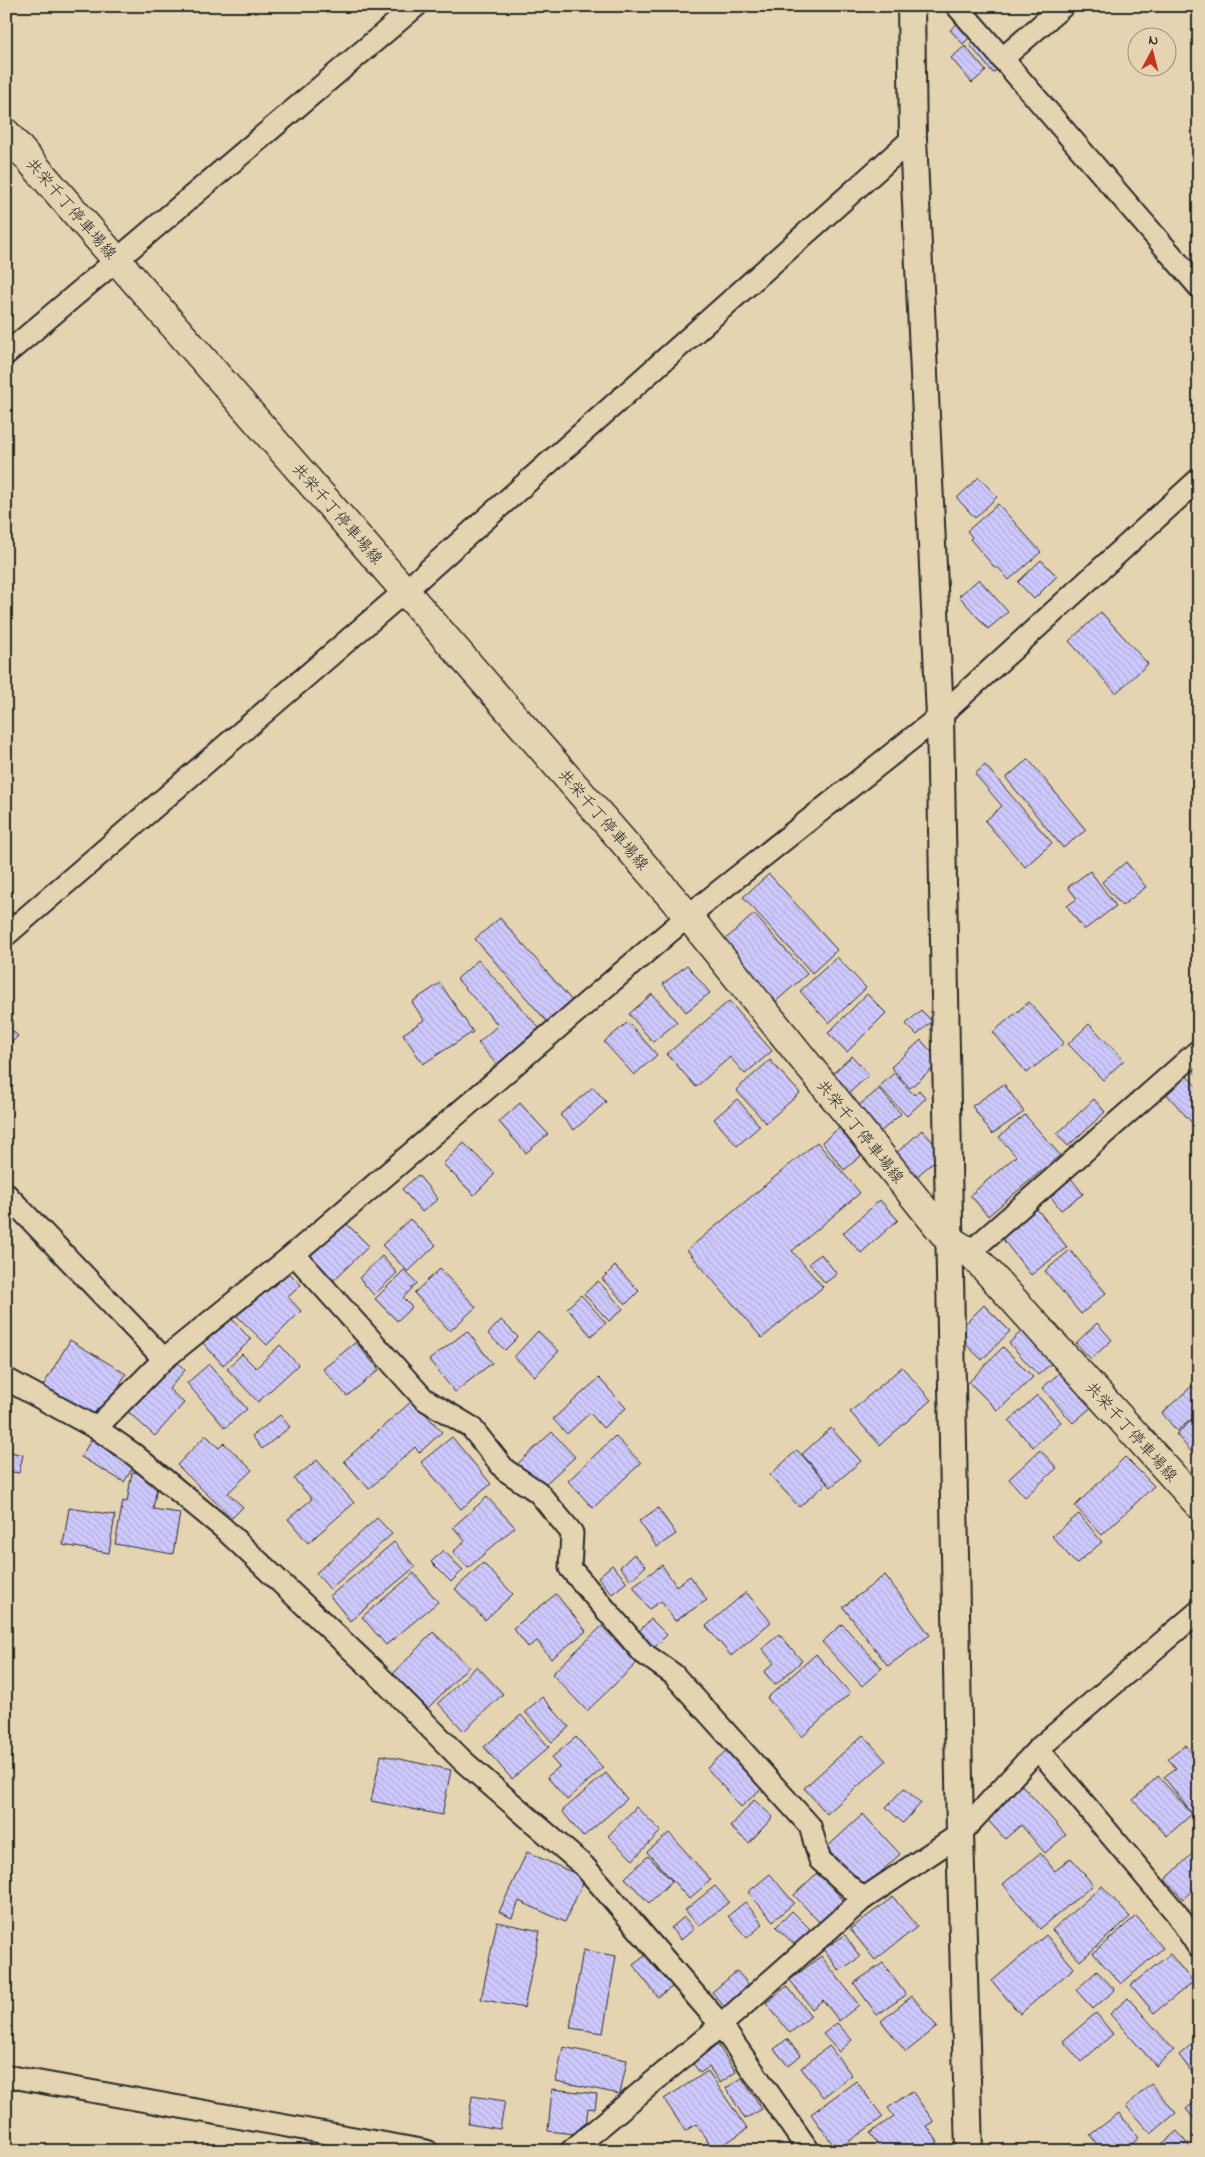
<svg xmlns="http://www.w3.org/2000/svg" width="1205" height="2157" viewBox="0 0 1205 2157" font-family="'Indie Flower','Klee One',sans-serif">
<defs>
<pattern id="building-back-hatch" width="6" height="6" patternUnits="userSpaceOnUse" patternTransform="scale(1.25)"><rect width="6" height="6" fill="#cec9fc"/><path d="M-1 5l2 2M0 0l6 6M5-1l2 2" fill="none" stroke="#b1add8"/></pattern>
</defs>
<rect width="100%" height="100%" fill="#e5d4b1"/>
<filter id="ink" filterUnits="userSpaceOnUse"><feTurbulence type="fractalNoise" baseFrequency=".02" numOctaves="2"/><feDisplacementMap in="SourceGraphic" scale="10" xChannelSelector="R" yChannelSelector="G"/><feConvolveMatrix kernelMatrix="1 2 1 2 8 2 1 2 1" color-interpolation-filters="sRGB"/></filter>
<g filter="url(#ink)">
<!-- building -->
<g fill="url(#building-back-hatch)" stroke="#2b2b2b">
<polygon points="964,17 976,31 963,44 950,30"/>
<polygon points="975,41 998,69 993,73 970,45"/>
<polygon points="965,46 986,71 972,83 951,58"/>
<polygon points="979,477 997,497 975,518 957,498"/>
<polygon points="998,504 1041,552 1009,580 998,567 996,569 970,539 972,537 967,531"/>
<polygon points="1041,560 1057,576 1034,599 1018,582"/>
<polygon points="979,579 1008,612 988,629 959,596"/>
<polygon points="1101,612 1148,664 1116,693 1069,641"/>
<polygon points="1028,759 1086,830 1063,848 1006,778"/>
<polygon points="985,765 1052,843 1025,867 985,821 1002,806 975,774"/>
<polygon points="1126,862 1146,887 1122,906 1102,882"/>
<polygon points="1090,871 1116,906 1084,930 1067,906 1077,899 1068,887"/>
<polygon points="769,874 837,950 812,973 743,897"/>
<polygon points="754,914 807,974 773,1004 720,944"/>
<polygon points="500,918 574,1003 549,1024 475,939"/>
<polygon points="837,957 866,988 829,1023 800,991"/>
<polygon points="478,960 542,1031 500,1068 478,1043 498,1025 457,979"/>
<polygon points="687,965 710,993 686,1012 663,984"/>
<polygon points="440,983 473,1032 423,1064 403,1034 424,1020 412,1002"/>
<polygon points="652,994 677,1022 653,1042 629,1014"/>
<polygon points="867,994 886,1013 847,1052 828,1033"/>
<polygon points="729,1001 772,1051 745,1074 730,1057 696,1087 667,1054"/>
<polygon points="1029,1002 1064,1043 1027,1073 993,1032"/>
<polygon points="921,1010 932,1021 917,1035 906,1024"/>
<polygon points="628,1022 657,1055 634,1075 604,1042"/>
<polygon points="1089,1024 1124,1060 1103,1080 1068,1044"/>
<polygon points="6,1025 18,1036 6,1048"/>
<polygon points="921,1040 940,1062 910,1088 891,1067"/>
<polygon points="852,1056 869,1075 847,1095 830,1076"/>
<polygon points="1199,1059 1199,1078 1190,1067"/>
<polygon points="770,1060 800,1093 766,1123 736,1090"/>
<polygon points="1183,1072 1199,1089 1199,1119 1193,1124 1163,1090"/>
<polygon points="894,1073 914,1095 919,1090 926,1098 907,1116 879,1087"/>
<polygon points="1004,1084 1024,1112 992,1134 972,1106"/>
<polygon points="593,1087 606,1102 574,1130 560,1115"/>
<polygon points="879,1089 901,1114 879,1133 857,1107"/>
<polygon points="737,1099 760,1126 737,1146 714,1119"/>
<polygon points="1094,1099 1105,1112 1068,1146 1057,1134"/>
<polygon points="520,1103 548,1134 526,1153 499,1122"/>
<polygon points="1025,1115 1060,1155 988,1216 970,1195 1016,1156 999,1137"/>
<polygon points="839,1128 861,1156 844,1170 822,1142"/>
<polygon points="922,1130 943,1153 912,1181 891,1158"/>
<polygon points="817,1142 860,1193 792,1251 823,1287 762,1338 687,1250"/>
<polygon points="464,1143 495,1174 474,1195 443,1164"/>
<polygon points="418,1175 438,1199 422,1212 402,1189"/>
<polygon points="1070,1177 1083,1194 1061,1210 1048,1193"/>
<polygon points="880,1200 898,1220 861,1253 843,1233"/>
<polygon points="1037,1209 1067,1247 1031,1275 1001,1237"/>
<polygon points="410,1219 436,1245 408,1272 382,1245"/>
<polygon points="345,1222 369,1246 333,1281 309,1256"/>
<polygon points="1070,1250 1106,1293 1081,1314 1045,1271"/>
<polygon points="821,1254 837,1274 825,1283 809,1263"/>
<polygon points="382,1256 397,1273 374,1295 359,1278"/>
<polygon points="615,1266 639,1291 626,1304 602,1279"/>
<polygon points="283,1267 301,1285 288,1297 301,1311 267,1345 236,1315"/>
<polygon points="440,1269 476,1307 450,1331 414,1293"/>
<polygon points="404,1270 417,1283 403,1298 412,1307 397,1321 375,1299"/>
<polygon points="598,1281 623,1309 609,1321 584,1294"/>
<polygon points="581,1295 606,1323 591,1336 567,1308"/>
<polygon points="984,1305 1010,1331 982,1360 955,1334"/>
<polygon points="230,1317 251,1340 223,1365 202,1342"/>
<polygon points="501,1320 518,1337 505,1350 488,1334"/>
<polygon points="1097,1323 1112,1340 1091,1359 1076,1343"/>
<polygon points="1024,1329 1054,1361 1038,1375 1009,1343"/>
<polygon points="467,1331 492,1363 455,1392 429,1360"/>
<polygon points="538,1331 559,1351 535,1376 514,1357"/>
<polygon points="70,1340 126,1374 99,1420 43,1386"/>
<polygon points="356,1342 379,1370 347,1396 323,1369"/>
<polygon points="280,1345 298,1365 258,1402 227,1369 242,1354 256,1368"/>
<polygon points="1003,1347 1033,1377 998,1411 969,1382"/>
<polygon points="174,1359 185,1370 169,1389 184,1403 155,1436 127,1411"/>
<polygon points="209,1364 247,1409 225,1428 187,1383"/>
<polygon points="902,1367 931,1400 880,1445 850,1412"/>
<polygon points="1063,1370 1094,1405 1073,1423 1042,1388"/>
<polygon points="599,1378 626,1408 603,1428 590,1413 567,1434 553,1419"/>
<polygon points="1192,1386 1199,1394 1199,1413 1177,1431 1162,1413"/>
<polygon points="1037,1395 1061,1422 1033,1447 1009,1421"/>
<polygon points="413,1400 442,1432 419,1453 415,1447 369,1489 344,1461"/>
<polygon points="1199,1414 1199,1453 1195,1456 1176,1434"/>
<polygon points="280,1415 290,1427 262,1449 252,1436"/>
<polygon points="831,1428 861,1461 831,1487 802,1454"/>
<polygon points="552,1432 575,1457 543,1486 530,1472 522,1480 512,1469"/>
<polygon points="206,1435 219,1448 224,1443 252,1470 228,1493 243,1507 232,1518 177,1465"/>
<polygon points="615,1436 641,1463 593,1508 568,1481"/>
<polygon points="452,1437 491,1484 461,1509 421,1462"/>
<polygon points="92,1438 135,1464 124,1482 81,1457"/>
<polygon points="797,1450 827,1483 799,1507 770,1475"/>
<polygon points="1040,1450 1057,1468 1025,1497 1009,1479"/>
<polygon points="6,1451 23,1455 19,1473 6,1471"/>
<polygon points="1125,1457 1154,1486 1102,1535 1075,1506"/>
<polygon points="317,1460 354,1503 308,1543 288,1519 312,1499 294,1479"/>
<polygon points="132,1472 159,1476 153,1509 180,1513 173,1554 115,1544 123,1501 127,1502"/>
<polygon points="487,1497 515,1527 468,1568 453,1552 465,1541 453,1527"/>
<polygon points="69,1508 115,1515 109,1553 63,1545"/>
<polygon points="658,1508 676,1534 657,1547 639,1521"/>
<polygon points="1079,1514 1102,1542 1076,1564 1052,1536"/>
<polygon points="377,1518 392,1534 330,1589 316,1573"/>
<polygon points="394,1542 415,1567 350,1621 330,1596"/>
<polygon points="443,1550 463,1570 451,1582 431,1562"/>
<polygon points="634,1554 646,1566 631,1580 620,1567"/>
<polygon points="483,1563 513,1594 485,1620 455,1589"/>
<polygon points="612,1565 627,1582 612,1594 598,1577"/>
<polygon points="662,1565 676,1586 690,1576 707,1600 675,1621 661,1601 649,1609 633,1586"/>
<polygon points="414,1573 438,1602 386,1645 362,1617"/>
<polygon points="885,1575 930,1635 888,1666 843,1607"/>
<polygon points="746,1592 771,1622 731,1656 706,1626"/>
<polygon points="556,1594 586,1631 551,1659 537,1641 528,1647 513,1628"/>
<polygon points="651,1619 667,1635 653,1649 637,1633"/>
<polygon points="842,1624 882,1668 862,1686 822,1642"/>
<polygon points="602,1626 637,1663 587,1711 552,1674"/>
<polygon points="1199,1629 1199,1646 1191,1635"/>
<polygon points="433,1632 469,1666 428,1708 393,1674"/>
<polygon points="779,1634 802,1661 775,1685 764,1672 774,1663 762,1649"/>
<polygon points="816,1654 850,1693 802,1737 767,1698"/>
<polygon points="477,1666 503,1694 464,1731 438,1703"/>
<polygon points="542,1697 569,1727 552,1742 525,1712"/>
<polygon points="521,1715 549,1747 512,1779 484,1747"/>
<polygon points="863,1735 886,1761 827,1814 804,1788"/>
<polygon points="576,1737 603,1768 567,1800 547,1777 559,1767 551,1758"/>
<polygon points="1186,1745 1199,1762 1199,1823 1164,1777 1176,1768 1168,1759"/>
<polygon points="729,1748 763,1787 741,1807 707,1768"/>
<polygon points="381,1755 451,1770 442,1815 371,1801"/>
<polygon points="606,1773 627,1799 583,1837 562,1811"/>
<polygon points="1158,1776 1192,1814 1167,1836 1133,1800"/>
<polygon points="1022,1785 1066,1835 1045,1853 1021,1825 1005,1839 985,1817"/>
<polygon points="904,1788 921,1803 903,1823 886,1807"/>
<polygon points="754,1800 773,1817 749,1843 730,1827"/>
<polygon points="636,1807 661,1831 633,1860 608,1836"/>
<polygon points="863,1814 900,1854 864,1888 826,1848"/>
<polygon points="669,1833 711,1880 689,1899 647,1852"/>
<polygon points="527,1852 585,1878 565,1922 519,1901 512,1918 499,1912"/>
<polygon points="1194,1852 1199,1858 1199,1884 1183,1899 1165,1880"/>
<polygon points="1040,1853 1055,1871 1071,1858 1093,1885 1040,1929 1003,1884"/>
<polygon points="648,1856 672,1881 649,1903 625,1878"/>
<polygon points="818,1872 845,1902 821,1924 794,1895"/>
<polygon points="770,1874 794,1903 773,1921 748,1892"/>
<polygon points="715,1886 729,1902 699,1926 685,1910"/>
<polygon points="1102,1886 1130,1917 1080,1961 1052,1930"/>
<polygon points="893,1897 917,1927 875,1960 850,1929"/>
<polygon points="745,1902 763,1924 747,1938 728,1916"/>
<polygon points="792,1911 812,1931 796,1946 776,1927"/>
<polygon points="1136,1916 1163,1948 1121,1984 1093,1953"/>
<polygon points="684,1917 694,1929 681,1940 671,1928"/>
<polygon points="497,1922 540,1931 524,2008 481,1999"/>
<polygon points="845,1935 860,1957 839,1971 824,1949"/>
<polygon points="1046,1935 1074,1968 1020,2014 992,1981"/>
<polygon points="583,1950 616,1956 603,2033 570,2028"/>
<polygon points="650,1952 676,1984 658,1997 633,1965"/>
<polygon points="1170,1954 1193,1982 1154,2013 1131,1985"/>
<polygon points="821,1956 859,2005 839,2021 823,2000 812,2009 790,1980"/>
<polygon points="883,1963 906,1995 877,2015 854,1983"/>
<polygon points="737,1971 752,1988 727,2010 712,1992"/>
<polygon points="1097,1971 1115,1990 1093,2009 1076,1990"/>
<polygon points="787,1986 811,2016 790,2033 766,2003"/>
<polygon points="912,1996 937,2027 906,2052 881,2021"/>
<polygon points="1128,1998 1174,2050 1156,2066 1110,2014"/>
<polygon points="1096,2013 1113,2034 1081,2062 1063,2041"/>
<polygon points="837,2023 852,2040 839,2052 823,2034"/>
<polygon points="787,2039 801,2055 788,2066 774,2049"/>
<polygon points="715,2041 736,2072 720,2083 709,2067 700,2073 690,2059"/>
<polygon points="1193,2043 1199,2050 1199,2072 1194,2075 1179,2055"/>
<polygon points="829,2046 852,2075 823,2097 801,2068"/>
<polygon points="563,2047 627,2060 620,2094 556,2081"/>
<polygon points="708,2071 747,2129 714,2151 696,2124 685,2131 664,2099"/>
<polygon points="742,2078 762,2109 745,2119 726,2088"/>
<polygon points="856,2081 883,2117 837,2150 811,2114"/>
<polygon points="1151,2084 1176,2113 1151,2134 1126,2106"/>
<polygon points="552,2089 597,2094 595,2109 588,2108 585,2135 548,2131"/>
<polygon points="912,2091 934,2122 927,2126 938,2142 925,2151 882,2151 870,2133 894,2116 888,2108"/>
<polygon points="472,2096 505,2101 500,2129 468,2124"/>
<polygon points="1199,2099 1199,2125 1186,2109"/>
<polygon points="1119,2113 1139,2138 1123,2151 1102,2151 1090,2135"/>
<polygon points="1177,2131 1193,2151 1154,2151"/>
</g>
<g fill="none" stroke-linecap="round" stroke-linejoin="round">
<defs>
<g id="minor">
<polyline points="957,6 1199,287"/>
<polyline points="1002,59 1063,6"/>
<polyline points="6,354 416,6"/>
<polyline points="6,935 405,591 913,138"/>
<polyline points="6,1194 164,1359"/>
<polyline points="970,1252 1199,1050"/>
<polyline points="294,1254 424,1399 471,1427 505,1470 538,1492 572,1533 570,1568 643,1653 673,1674 810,1826 820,1860 863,1899"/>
<polyline points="6,1379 96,1428 132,1453 222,1527 373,1670 463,1761 584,1866 721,2025 809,2151"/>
<polyline points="96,1428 164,1359 294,1254 688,916 940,716 1199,479"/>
<polyline points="1038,1749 1177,1914 1199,1948"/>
<polyline points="6,2076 427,2151"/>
<polyline points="571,2151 721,2025 863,1899 960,1834 1038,1749 1199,1611"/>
</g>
<polyline id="tertiary" points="911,6 913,138 940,716 960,1834 969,2151"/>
<polyline id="secondary" points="6,133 688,916 948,1239 970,1252 1199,1505"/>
</defs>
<!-- minor casing -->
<use href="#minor" stroke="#2b2b2b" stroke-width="25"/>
<!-- tertiary casing -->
<use href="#tertiary" stroke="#2b2b2b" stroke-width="30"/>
<!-- secondary casing -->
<use href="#secondary" stroke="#2b2b2b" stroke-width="31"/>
<!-- minor -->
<use href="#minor" stroke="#e5d4b1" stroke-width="21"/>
<!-- tertiary -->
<use href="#tertiary" stroke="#e5d4b1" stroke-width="26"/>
<!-- secondary -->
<use href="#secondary" stroke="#e5d4b1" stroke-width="28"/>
</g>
</g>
<g text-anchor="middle" stroke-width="4" stroke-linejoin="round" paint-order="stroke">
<!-- street labels -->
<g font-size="16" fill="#2b2b2b" stroke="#e5d4b1">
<text transform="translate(72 208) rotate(49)" y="6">共栄千丁停車場線</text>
<text transform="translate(338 513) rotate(49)" y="6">共栄千丁停車場線</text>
<text transform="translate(604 819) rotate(49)" y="6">共栄千丁停車場線</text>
<text transform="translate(861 1131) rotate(51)" y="6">共栄千丁停車場線</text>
<text transform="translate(1132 1431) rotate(48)" y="6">共栄千丁停車場線</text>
</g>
</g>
<!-- margin -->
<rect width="1205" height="2157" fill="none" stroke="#e5d4b1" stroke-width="25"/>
<rect x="12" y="12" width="1180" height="2132" fill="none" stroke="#2b2b2b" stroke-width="2" filter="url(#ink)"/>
<!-- north arrow -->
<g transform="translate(1152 52) rotate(7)"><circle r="24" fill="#e5d4b1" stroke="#9b907b"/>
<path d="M0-4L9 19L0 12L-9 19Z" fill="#c8321e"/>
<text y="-8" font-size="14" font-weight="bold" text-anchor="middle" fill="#2b2b2b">N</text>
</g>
</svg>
